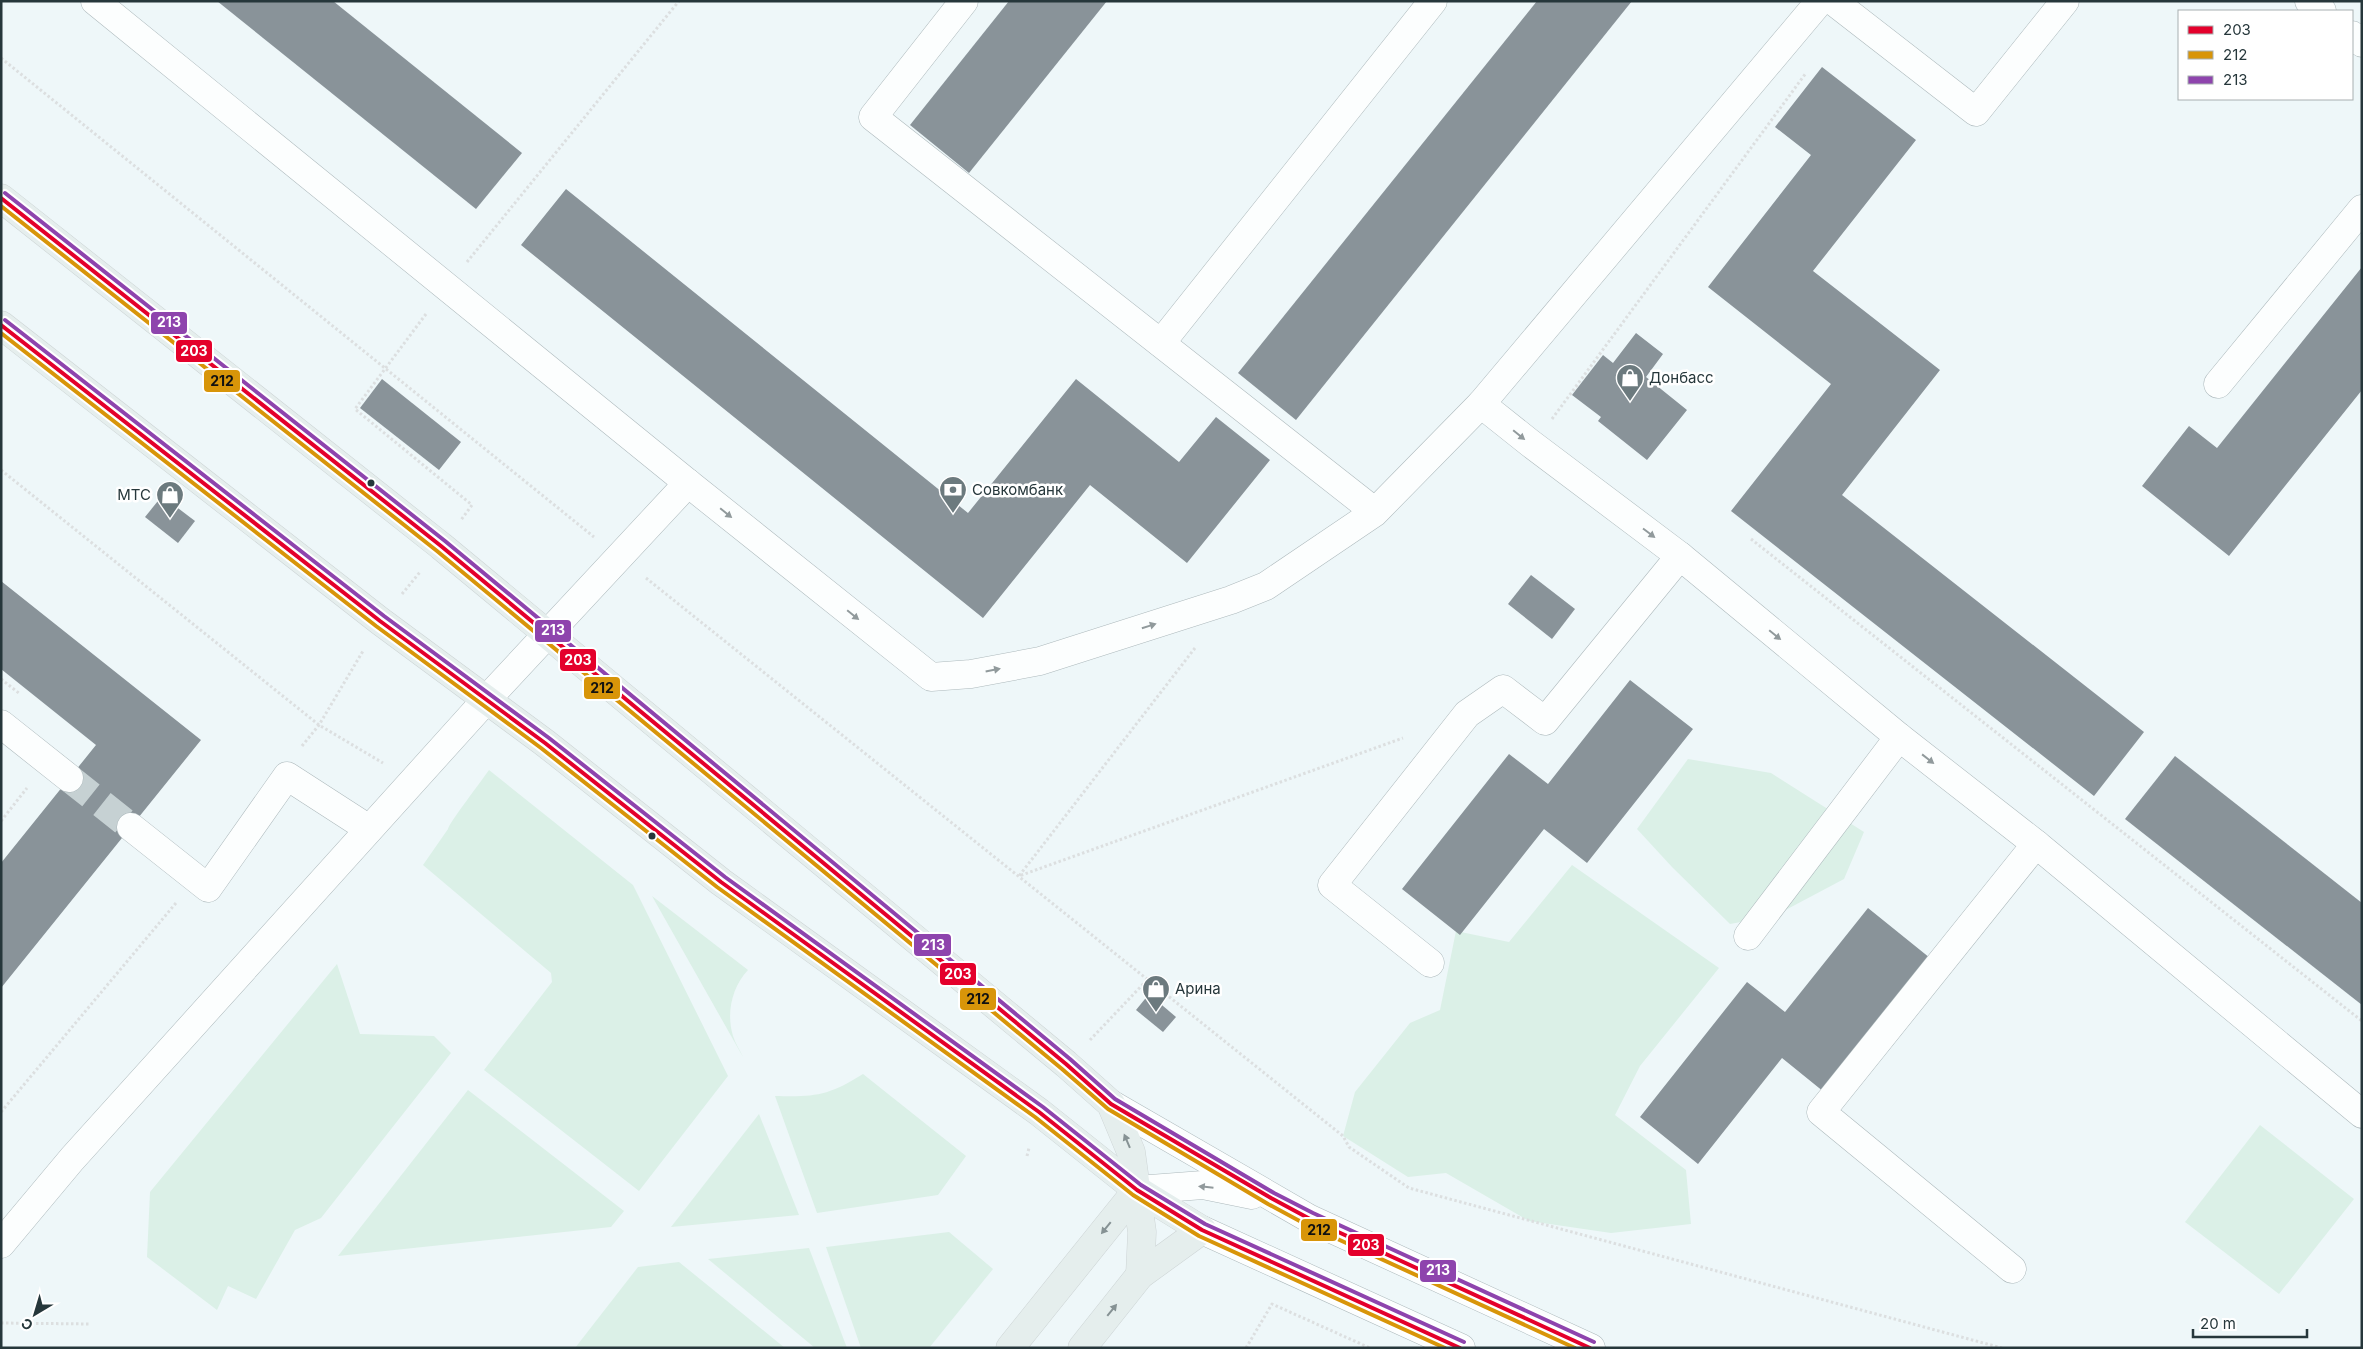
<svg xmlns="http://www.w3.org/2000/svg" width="2363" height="1349" viewBox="0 0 2363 1349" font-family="Inter,sans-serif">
<rect width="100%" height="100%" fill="#eef7f9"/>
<!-- green -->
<g fill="#dbf0e7">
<polygon points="1688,759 1771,773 1864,832 1844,879 1774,916 1730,924 1672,867 1637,829"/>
<path d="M 489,770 L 633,885 L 728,1076 L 639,1191 L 484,1070 L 552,982 L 551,973 L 423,865 L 448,829 C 449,823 483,779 489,770 Z"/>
<polygon points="1572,865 1719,968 1640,1066 1615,1115 1686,1170 1691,1224 1611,1233 1529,1221 1446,1173 1408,1177 1343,1136 1355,1092 1410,1023 1440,1010 1456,931 1509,942"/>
<path d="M 652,896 L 748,970 C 732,987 726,1013 733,1036 C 735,1043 740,1050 743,1057 Z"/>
<polygon points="337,964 360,1034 434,1036 451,1053 321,1218 295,1230 256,1299 228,1286 217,1310 147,1257 150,1192"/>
<path d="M 863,1074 L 966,1156 L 938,1195 L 817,1213 L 775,1096 C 815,1097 828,1096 863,1074 Z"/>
<polygon points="468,1090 624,1211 611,1227 338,1256"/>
<polygon points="759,1114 799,1215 671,1227"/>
<polygon points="2260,1125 2354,1199 2279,1294 2185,1222"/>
<polygon points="949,1232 993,1269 929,1348 861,1348 826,1247"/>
<polygon points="809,1248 847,1348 815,1348 708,1259"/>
<polygon points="679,1262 785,1348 575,1348 638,1267"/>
</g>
<!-- building -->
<g fill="#899399">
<polygon points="217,1 333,1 522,153 476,209"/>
<polygon points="1009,1 1107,1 969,173 910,125"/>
<polygon points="1537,1 1632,1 1296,420 1238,373"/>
<polygon points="1822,67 1916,140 1813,271 1940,370 1842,495 2144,732 2094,796 1731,511 1831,384 1708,287 1811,155 1775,127"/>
<polygon points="566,189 968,513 1076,379 1179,462 1216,417 1270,460 1187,563 1090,485 983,618 521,245"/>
<polygon points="2362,267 2362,390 2229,556 2142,486 2189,426 2217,448"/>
<polygon points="1636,333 1663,354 1646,377 1687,410 1647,460 1598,421 1601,417 1572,395 1603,355 1613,363"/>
<polygon points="382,379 461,442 439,470 360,408"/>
<polygon points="162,496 195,521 178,543 145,517"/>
<polygon points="1531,575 1575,609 1552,639 1508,604"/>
<polygon points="1,581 201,740 1,988 1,863 96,745 1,669"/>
<polygon points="1630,680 1693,729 1587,863 1544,829 1460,935 1402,889 1509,754 1548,784"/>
<polygon points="2175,756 2362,903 2362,1005 2125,819"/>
<polygon points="1868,908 1930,958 1824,1092 1782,1058 1698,1164 1640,1117 1747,982 1785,1012"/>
<polygon points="1149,994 1176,1017 1163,1032 1136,1010"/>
</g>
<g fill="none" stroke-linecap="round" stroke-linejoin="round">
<!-- minor-tunnel -->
<polyline stroke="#c6d1d3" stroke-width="28" stroke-dasharray="28 14" stroke-linecap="butt" points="69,778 131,827"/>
<defs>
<g id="minor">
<polyline points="95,1 688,483 931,677 971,674 1040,661 1231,600 1266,586 1374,513 1481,404 1820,1"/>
<polyline points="964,1 873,117 1374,511"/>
<polyline points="1833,1 1976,112 2065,1"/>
<polyline points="2309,1 2322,11"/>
<polyline points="2352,35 2362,43"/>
<polyline points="1161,343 1433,1"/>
<polyline points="2218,384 2362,209"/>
<polyline points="1481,404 1530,443 1680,556 1899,737 2036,844 2362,1114"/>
<polyline points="1,724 69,778"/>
<polyline points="131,827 208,888 287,776 369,829"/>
<polyline points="1748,936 1899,737"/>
<polyline points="1430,963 1332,885 1467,714 1503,689 1545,721 1680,556"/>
<polyline points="1111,1104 1310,1219 1591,1348"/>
<polyline points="1137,1190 1203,1185 1252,1195"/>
<polyline points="1202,1230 1461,1348"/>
<polyline points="1,1244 72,1159 486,700 688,483"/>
<polyline points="2012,1269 1821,1112 2036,844"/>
</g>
<g id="major">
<polyline points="1,198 441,546 1066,1064 1111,1104 1131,1152 1142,1232 1140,1275"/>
<polyline points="1,325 380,621 545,743 721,882 1039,1112 1137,1190 1202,1230 1140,1275 1082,1348"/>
<polyline points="1010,1348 1137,1190"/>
</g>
</defs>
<!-- minor casing -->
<use href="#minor" stroke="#adb9bc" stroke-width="29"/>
<!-- major casing -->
<use href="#major" stroke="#cdd4d5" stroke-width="29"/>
<!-- path -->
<g stroke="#dcdfe0" stroke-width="3" stroke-dasharray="2.5 2.5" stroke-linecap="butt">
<polyline points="1,58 594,537"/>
<polyline points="467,262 679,1"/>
<polyline points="426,314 355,409 472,505 461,520"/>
<polyline points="1552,419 1806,73"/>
<polyline points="1,470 319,725 383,763"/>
<polyline points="1751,539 2362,1021"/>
<polyline points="646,578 1343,1136 1349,1147 1409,1188 2002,1348"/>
<polyline points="402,594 420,572"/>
<polyline points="1195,648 1019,876 1403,738"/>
<polyline points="1,679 20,694"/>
<polyline points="302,746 319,725 363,651"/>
<polyline points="1,821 27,788"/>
<polyline points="1090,1040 1148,979"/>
<polyline points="1,1112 176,903"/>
<polyline points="1027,1156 1029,1148"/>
<polyline points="1,1323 90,1324"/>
<polyline points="1246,1348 1272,1304 1370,1348"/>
</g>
<!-- minor -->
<use href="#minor" stroke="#fcfefe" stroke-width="28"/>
<!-- major -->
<use href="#major" stroke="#e5eeed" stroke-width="28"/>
<defs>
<g id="bus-1">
<polyline points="1,198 441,546 1066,1064 1111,1104 1271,1198 1310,1219 1590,1348"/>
<polyline points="1,325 380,621 545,743 721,882 1039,1112 1137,1190 1202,1230 1460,1348"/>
</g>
<g id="bus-2">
<polyline points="1,206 437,551 1062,1069 1108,1109 1268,1204 1307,1225 1575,1348"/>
<polyline points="1,333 376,626 541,748 717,887 1035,1117 1133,1195 1199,1236 1445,1348"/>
</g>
<g id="bus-3">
<polyline points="5,193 445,541 1070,1059 1115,1099 1274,1193 1313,1213 1594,1342"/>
<polyline points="5,320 384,616 549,738 725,877 1043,1107 1141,1185 1205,1224 1464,1342"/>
</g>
</defs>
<!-- bus-1 casing -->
<use href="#bus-1" stroke="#fff" stroke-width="8"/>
<!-- bus-2 casing -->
<use href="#bus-2" stroke="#fff" stroke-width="8"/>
<!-- bus-3 casing -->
<use href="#bus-3" stroke="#fff" stroke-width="8"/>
<!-- bus-1 -->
<use href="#bus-1" stroke="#e4002b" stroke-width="4"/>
<!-- bus-2 -->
<use href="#bus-2" stroke="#d89509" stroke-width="4"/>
<!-- bus-3 -->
<use href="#bus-3" stroke="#8e44ad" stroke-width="4"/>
</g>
<!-- one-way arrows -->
<defs><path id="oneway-solid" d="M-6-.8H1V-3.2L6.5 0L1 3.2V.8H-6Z" transform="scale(1.25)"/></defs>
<g fill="#919a9c">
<use href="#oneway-solid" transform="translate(1519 435) rotate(39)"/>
<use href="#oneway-solid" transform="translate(726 513) rotate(39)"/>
<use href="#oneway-solid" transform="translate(1649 533) rotate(37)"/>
<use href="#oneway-solid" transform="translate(853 615) rotate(39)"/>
<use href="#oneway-solid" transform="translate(1149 626) rotate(-18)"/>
<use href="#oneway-solid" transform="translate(1775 635) rotate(39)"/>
<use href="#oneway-solid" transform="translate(993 670) rotate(-11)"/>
<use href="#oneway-solid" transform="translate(1928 759) rotate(38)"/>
<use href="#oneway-solid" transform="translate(1206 1187) rotate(-174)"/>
</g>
<g fill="#869294">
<use href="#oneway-solid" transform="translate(1127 1141) rotate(-113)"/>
<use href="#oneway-solid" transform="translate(1106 1228) rotate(129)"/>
<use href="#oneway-solid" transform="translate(1112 1310) rotate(-51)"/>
</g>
<!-- icons -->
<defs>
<symbol id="shop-pin" viewBox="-11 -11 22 30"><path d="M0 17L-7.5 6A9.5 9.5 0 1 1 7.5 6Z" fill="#6c7a7e" stroke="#fff"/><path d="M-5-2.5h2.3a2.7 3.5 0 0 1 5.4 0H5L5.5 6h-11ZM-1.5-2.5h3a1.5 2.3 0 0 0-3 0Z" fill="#fff"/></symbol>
<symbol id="bank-pin" viewBox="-11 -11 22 30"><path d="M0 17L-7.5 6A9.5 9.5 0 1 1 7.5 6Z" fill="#6c7a7e" stroke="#fff"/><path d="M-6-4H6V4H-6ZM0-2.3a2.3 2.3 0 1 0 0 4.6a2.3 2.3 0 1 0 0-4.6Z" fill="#fff"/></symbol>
</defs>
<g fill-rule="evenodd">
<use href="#shop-pin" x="1614" y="362" width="32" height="43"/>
<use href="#bank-pin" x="937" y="474" width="32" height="43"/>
<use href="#shop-pin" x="154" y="479" width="32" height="43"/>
<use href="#shop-pin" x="1140" y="973" width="32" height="43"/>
</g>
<!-- markers -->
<g fill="#26373b" stroke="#fff" stroke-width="2">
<circle cx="371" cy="483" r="4.5"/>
<circle cx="652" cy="836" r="4.5"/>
</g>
<g text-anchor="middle" stroke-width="5" stroke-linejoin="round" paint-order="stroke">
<!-- poi labels -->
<g font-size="15" fill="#26373b" stroke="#fff" text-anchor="start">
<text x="1649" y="383">Донбасс</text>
<text x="972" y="495">Совкомбанк</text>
<text x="151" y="500" text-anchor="end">МТС</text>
<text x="1175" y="994">Арина</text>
</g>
</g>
<g stroke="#fff" stroke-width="2">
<rect x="150" y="311" width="38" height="24" rx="5" fill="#8e44ad"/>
<rect x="175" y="339" width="38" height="24" rx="5" fill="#e4002b"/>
<rect x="203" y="369" width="38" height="24" rx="5" fill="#d89509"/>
<rect x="534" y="619" width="38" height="24" rx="5" fill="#8e44ad"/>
<rect x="559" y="648" width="38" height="24" rx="5" fill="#e4002b"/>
<rect x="583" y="676" width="38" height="24" rx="5" fill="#d89509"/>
<rect x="913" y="933" width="39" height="24" rx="5" fill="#8e44ad"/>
<rect x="939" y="962" width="38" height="24" rx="5" fill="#e4002b"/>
<rect x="959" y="987" width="38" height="24" rx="5" fill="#d89509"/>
<rect x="1300" y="1218" width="38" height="24" rx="5" fill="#d89509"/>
<rect x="1347" y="1233" width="38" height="24" rx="5" fill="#e4002b"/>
<rect x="1419" y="1259" width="38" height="24" rx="5" fill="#8e44ad"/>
</g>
<g font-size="14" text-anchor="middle" font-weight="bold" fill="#fff">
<text x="169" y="327">213</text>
<text x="194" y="356">203</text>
<text x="553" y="635">213</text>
<text x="578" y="665">203</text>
<text x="933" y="950">213</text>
<text x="958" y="979">203</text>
<text x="1366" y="1250">203</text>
<text x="1438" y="1275">213</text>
</g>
<g font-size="14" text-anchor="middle" font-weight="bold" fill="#111">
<text x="222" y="386">212</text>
<text x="602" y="693">212</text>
<text x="978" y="1004">212</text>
<text x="1319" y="1235">212</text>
</g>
<!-- border -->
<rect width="2363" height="1349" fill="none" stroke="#26373b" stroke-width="5"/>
<!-- legend -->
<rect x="2178" y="10" width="175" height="90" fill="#ffffff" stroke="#a8afb1"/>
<rect x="2188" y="26" width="25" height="8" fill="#e4002b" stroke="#a8afb1"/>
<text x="2223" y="35" font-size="15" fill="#26373b">203</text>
<rect x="2188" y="51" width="25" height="8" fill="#d89509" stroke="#a8afb1"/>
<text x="2223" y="60" font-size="15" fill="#26373b">212</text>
<rect x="2188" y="76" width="25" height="8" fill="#8e44ad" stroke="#a8afb1"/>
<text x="2223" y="85" font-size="15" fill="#26373b">213</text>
<!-- north arrow -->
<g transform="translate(35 1314) rotate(218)" stroke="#ffffff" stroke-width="4" paint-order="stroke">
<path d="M0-4L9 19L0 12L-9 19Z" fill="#26373b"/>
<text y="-8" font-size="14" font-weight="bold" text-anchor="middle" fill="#26373b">С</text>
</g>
<!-- scale -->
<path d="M2193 1329v8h114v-8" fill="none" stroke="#26373b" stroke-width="2.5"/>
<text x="2200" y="1329" font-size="15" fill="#26373b" stroke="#ffffff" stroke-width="4" paint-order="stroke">20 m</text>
</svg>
